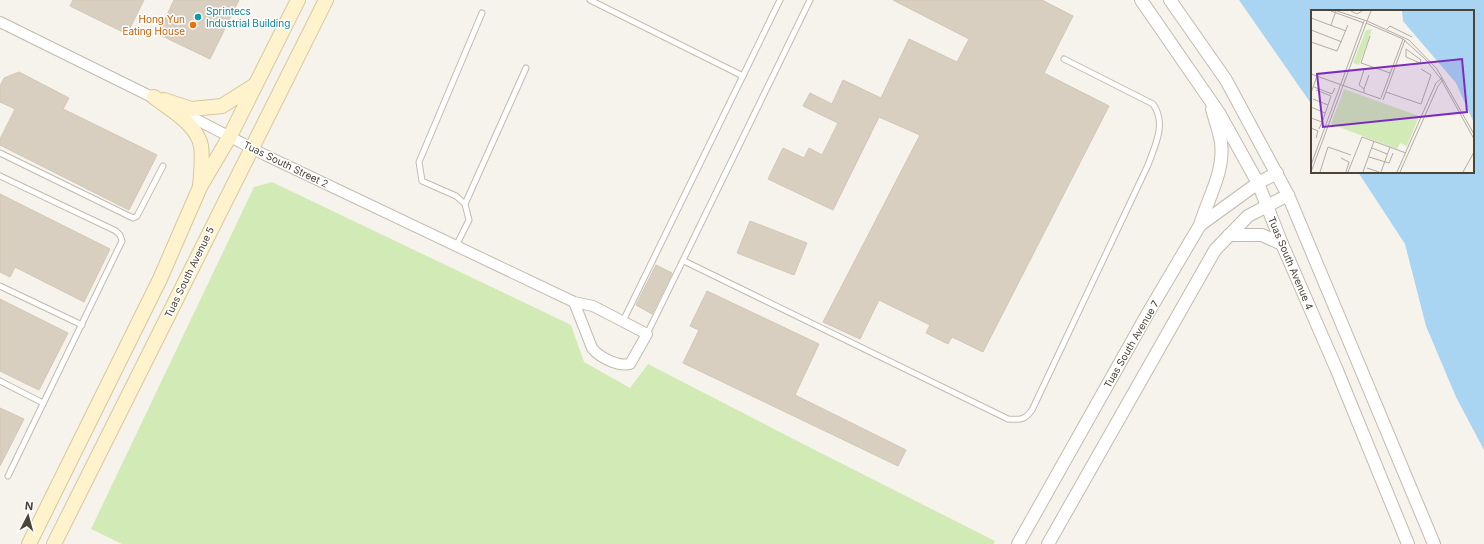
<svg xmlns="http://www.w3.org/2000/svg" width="1484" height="544" viewBox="0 0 1484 544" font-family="Inter,sans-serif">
<rect width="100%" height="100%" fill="#f6f3ec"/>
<!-- green -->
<polygon fill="#d2eab5" points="272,182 571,325 584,362 630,388 648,364 805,445 995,541 994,544 122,544 91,529 254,187"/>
<!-- water -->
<polygon fill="#a9d4f2" points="1239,0 1484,0 1484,450 1456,397 1426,326 1405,244 1358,172 1473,172 1473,11 1312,11 1312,105"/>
<!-- building -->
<g fill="#d8cfc1" stroke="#d3c7b4">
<polygon points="73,0 144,0 127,34 70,6"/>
<polygon points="174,0 239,0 210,59 158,34"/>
<polygon points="893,0 1042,0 1073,16 1044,73 1109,106 983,352 952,337 948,344 926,333 930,325 879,300 860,339 823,322 920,135 879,117 833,210 768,179 783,148 804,158 809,148 822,155 838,123 803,106 810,93 832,104 843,80 881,98 909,39 957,62 969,39"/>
<polygon points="19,72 69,98 63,109 157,155 129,210 0,145 0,139 15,109 0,102 0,86 4,78"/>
<polygon points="0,194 110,249 84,302 15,267 10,277 0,272"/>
<polygon points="750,221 807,243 794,275 737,253"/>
<polygon points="656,265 672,273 652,314 636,305"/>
<polygon points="707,291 819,344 795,395 906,450 898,466 683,363 699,330 690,326"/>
<polygon points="0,299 68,333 39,390 0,371"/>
<polygon points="0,408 24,419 0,466"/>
</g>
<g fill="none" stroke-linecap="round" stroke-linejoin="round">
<defs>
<g id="service">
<polyline points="590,0 743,76"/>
<polyline points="0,153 133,218 137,216 163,166"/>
<polyline points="0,176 116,231 120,235 122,241 8,476"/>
<polyline points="465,204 526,68"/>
<polyline points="456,246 469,220 465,204 456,196 422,181 419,162 482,13"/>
<path d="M 684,261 L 1008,419 C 1020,420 1025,420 1032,410 L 1148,165 C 1155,145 1167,124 1153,104 L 1064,59"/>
<polyline points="0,286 82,325"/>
<polyline points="623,321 780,0"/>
<polyline points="647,334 810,0"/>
<polyline points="0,381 43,403"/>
</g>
<g id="minor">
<polyline points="0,22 160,101"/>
<path d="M 178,110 L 265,155 L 574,302 L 593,306 L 647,334 L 630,364 C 618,367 599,357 592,348 L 574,302"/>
</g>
<g id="tertiary">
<polyline points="1141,0 1219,113 1258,183 1282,244 1336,368 1408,544"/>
<polyline points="1170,0 1226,80 1288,195 1434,544"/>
<path d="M 1200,225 C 1208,198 1225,171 1221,142 C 1219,131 1215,120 1212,109"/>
<polyline points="1229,235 1262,235 1282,244"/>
<polyline points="1018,544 1148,313 1200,225 1258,183 1277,173"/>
<polyline points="1048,544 1215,250 1248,216 1288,195"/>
</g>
<g id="secondary">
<path d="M 154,97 C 169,109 197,124 201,146 C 203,159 201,173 200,186"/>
<polyline points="164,100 191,109 222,106 255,85"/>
<polyline points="29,544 160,279 200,187 230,136 298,0"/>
<polyline points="54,544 326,0"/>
</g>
</defs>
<!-- service casing -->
<use href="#service" stroke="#c2bbae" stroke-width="7"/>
<!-- minor casing -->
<use href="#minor" stroke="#c2bbae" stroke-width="12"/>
<!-- tertiary casing -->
<use href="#tertiary" stroke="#c2bbae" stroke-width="14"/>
<!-- secondary casing -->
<use href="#secondary" stroke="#d6c79b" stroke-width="16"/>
<!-- service -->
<use href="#service" stroke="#fff" stroke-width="5"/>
<!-- minor -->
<use href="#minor" stroke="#fff" stroke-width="10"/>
<!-- tertiary -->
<use href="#tertiary" stroke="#fff" stroke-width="12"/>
<!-- secondary -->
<use href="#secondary" stroke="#fff3cd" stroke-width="14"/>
</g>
<!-- markers -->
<circle fill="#0f9aa8" stroke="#fff" stroke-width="1.5" cx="198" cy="17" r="4"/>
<circle fill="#e8710a" stroke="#fff" stroke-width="1.5" cx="193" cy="25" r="4"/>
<g text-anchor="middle" stroke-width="3" stroke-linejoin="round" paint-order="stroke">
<!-- culture labels -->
<g font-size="10" fill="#0d838f" stroke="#fff" text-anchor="start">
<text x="206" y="15">Sprintecs<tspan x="206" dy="12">Industrial Building</tspan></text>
</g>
<!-- food labels -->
<g font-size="10" fill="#c56008" stroke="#fff" text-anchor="end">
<text x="185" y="23">Hong Yun<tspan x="185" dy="12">Eating House</tspan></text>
</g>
<!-- street labels -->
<g font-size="10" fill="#4b4439" stroke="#fff">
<text transform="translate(286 164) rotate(26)" y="4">Tuas South Street 2</text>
<text transform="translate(1291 263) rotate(67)" y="4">Tuas South Avenue 4</text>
<text transform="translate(189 272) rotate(-64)" y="4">Tuas South Avenue 5</text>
<text transform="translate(1131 344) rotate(-60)" y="4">Tuas South Avenue 7</text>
</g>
</g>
<!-- overview -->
<g transform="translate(1311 10)">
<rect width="163" height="163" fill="#f6f3ec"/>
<path d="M 61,19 L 48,55 L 42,53 L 55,20 ZM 33,79 L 108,106 L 96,136 L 89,133 L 86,139 L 20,114 Z" fill="#d2eab5"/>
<path d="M 91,1 L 163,1 L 163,113 L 145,73 L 92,11 Z" fill="#a9d4f2"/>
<path fill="none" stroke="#b2ada4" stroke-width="1" d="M 20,1 L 53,13M 40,1 L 46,4 L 51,1M 60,1 L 56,11 L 98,30 L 126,59 L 163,124M 0,8 L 35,21M 55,13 L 92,29 L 115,50 L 130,69 L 163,129M 20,15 L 25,1M 76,19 L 79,16 L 101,27M 0,20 L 31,32M 59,26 L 50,53 L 79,63M 0,32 L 26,41 L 37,15M 95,39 L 110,50 L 109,53 L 95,47 ZM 0,64 L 70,89M 3,77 L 21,84 L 24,78M 53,79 L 58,65M 5,80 L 20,86 L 12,110M 75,82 L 110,94 L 120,65 L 110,59M 0,83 L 6,66M 53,83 L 53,79 L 48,75 L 53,60M 70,88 L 92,29M 2,89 L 17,95M 72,90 L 94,30M 0,97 L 14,103M 0,108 L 11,112 L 8,119M 0,118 L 7,121 L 5,128M 61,138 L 76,144M 58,147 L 78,153 L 82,143M 30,148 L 38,152 L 35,162M 0,155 L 53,11M 56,158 L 68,162M 0,162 L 56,11 L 26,1M 9,162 L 17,137 L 40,145M 37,162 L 51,127 L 95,143M 52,162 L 63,131M 70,162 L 79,137M 86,162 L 125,73 L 131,68M 89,162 L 127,76 L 132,70M 152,162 L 163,142"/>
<path fill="#7b2cbf" fill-opacity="0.15" stroke="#7b2cbf" stroke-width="2" d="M 151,49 L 156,102 L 12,117 L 6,64 Z"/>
<rect width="163" height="163" fill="none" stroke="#4b4439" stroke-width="2"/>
</g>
<!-- north arrow -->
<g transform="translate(28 516) rotate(6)" stroke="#ffffff" stroke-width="3" paint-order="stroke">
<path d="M0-3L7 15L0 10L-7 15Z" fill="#4b4439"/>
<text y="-6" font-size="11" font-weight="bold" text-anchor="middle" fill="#4b4439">N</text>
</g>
</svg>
